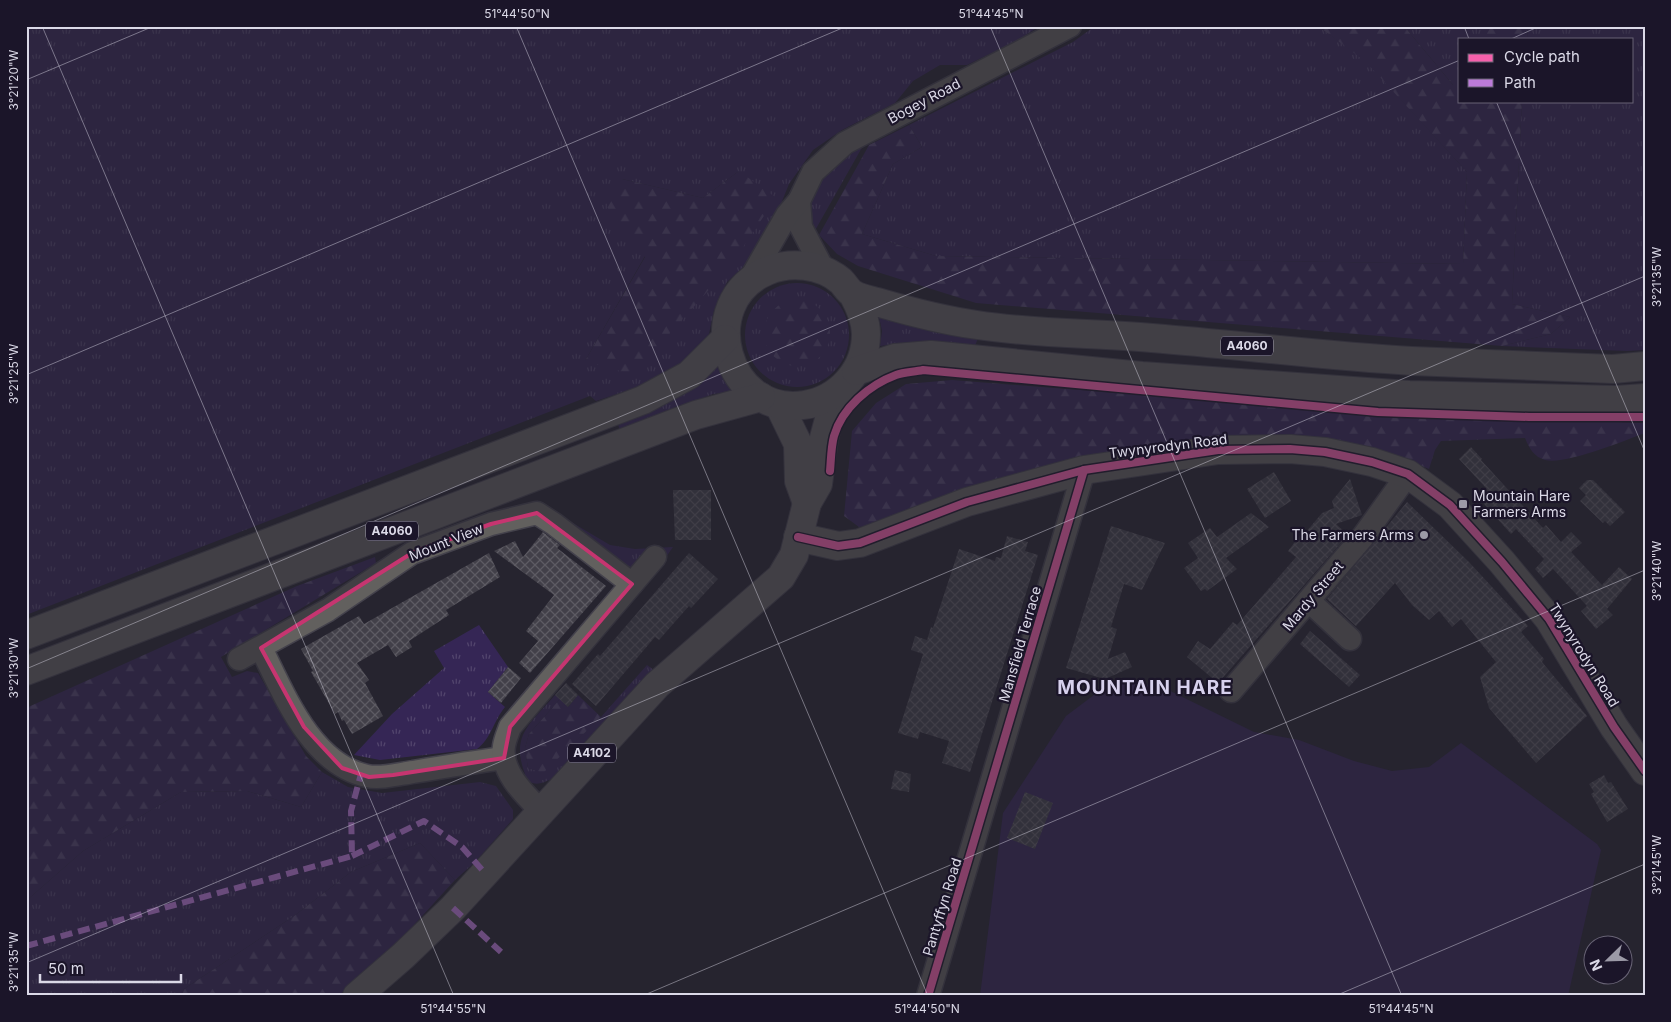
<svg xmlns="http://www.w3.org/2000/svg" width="1671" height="1022" viewBox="0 0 1671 1022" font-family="Inter,sans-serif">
<defs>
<pattern id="grass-tufts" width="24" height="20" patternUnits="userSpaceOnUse" patternTransform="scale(1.25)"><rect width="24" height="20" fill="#352655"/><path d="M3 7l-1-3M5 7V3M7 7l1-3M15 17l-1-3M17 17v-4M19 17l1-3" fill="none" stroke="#52456d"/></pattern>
<pattern id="forest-firs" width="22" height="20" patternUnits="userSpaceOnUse" patternTransform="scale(1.25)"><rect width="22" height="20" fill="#352655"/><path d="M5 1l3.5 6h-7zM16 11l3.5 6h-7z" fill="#52456d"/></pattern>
<pattern id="building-cross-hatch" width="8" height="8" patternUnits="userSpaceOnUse" patternTransform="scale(1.25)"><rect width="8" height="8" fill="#424049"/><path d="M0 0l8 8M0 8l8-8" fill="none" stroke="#5d5b63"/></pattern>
</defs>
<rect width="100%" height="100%" fill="#26242f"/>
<!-- grass -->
<g fill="url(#grass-tufts)" fill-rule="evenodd">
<path d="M 26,26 L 1040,26 L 1018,40 L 967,65 L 940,65 L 913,81 L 895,103 L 842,130 L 813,150 L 789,184 L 774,221 L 752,259 L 727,282 L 714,310 L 709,334 L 696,354 L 674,369 L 638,387 L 596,401 L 590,396 L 26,615 ZM 739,171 L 585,361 L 645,256 L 622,179 L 703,198 Z"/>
<polygon points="1095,26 1318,26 1366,61 1467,172 1463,264 936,256 862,234 893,164 922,147 909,125 1073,42"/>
<polygon points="1404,26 1482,26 1482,39 1460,39 1460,83 1454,86"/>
<polygon points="1528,26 1645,26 1645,350 1627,351 1502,346 1551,334 1570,317 1512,304 1522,101 1632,101 1632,39 1527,39"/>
<path d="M 864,144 L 813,234 C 804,207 814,177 837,160 C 845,153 855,149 864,144 Z"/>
<circle cx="797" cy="335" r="52"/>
<polygon points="878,312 979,336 974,348 905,343 880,346 882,331"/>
<polygon points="716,365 732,392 713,394 620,430 616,419"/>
<polygon points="561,516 610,545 635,549 673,547 666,557 654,551 640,567 625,570"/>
<path d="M 479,625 L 508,667 L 488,692 L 505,707 C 494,720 491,739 477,749 L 380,760 L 354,755 L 392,714 L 444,668 L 434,651 Z"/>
<path d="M 647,665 L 654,670 L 553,778 C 540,785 534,786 522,778 L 525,774 C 510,735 531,723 555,695 L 560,699 L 529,734 L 525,748 L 528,768 L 543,772 L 601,717 Z"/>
<polygon points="322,772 348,787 382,793 480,782 496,786 513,810 513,819 475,862 455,880 420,843 351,872 294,916 184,989 181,996 26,996 26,901 83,851 181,792 247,791 301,807"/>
</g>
<!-- forest -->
<g fill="url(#forest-firs)">
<polygon points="1318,26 1404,26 1453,85 1460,83 1460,101 1522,101 1512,304 1570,317 1551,334 1502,346 976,303 858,266 837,254 819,235 869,145 909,125 922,147 893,164 862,234 936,256 1463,264 1467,172 1366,62"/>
<polygon points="1482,26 1528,26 1527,39 1482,39"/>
<path d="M 739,171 L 775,197 C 738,264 684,318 631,374 L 585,361 L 645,257 L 607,207 L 622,179 L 703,198 Z"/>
<circle cx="797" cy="333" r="33"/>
<path d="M 952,380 L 1400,415 L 1645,423 L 1645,433 C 1623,441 1566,465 1545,460 C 1534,457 1529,448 1525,438 L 1441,441 L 1435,450 L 1429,469 L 1412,462 L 1287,435 L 859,527 L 844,516 L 852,431 L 876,403 L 906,384 Z"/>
<polygon points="375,557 376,563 221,657 232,677 247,671 258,673 306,756 322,772 301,807 247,791 181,792 83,851 26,901 26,708 297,586"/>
<polygon points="578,695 601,717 543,773 528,768 525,748 529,734 560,699 568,707"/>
<polygon points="420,843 455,880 380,962 338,996 181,996 184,989 294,916 351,872"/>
</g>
<!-- park -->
<polygon fill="#352655" points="1124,682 1162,687 1254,732 1299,740 1354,761 1392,771 1429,767 1461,743 1597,844 1601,850 1568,996 980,996 1003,813 1066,716 1094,695"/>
<!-- building -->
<g fill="url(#building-cross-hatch)">
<polygon points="1471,447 1482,459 1481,460 1543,528 1546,525 1561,542 1571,532 1582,543 1571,552 1602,585 1619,567 1632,579 1607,609 1613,615 1596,629 1581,611 1587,606 1553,569 1543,578 1535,569 1544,559 1516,529 1511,534 1477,496 1486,488 1459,459"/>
<polygon points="1274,472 1291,501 1265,518 1247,489"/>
<polygon points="1350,479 1362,515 1336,524 1348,535 1218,683 1187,657 1198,641 1210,649 1233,622 1237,625 1296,557 1288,551 1304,530 1306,532 1322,513 1334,508 1332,501"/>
<polygon points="1587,480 1593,480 1625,512 1610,526 1605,521 1603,523 1580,501 1586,495 1579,488"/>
<polygon points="673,490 711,490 711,540 675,540"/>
<polygon points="1407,502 1469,562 1528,626 1521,632 1544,659 1542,662 1587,716 1536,763 1489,708 1480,677 1496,662 1461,619 1452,627 1439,611 1429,620 1412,605 1395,583 1356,626 1327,599"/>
<polygon points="1251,513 1269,527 1226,558 1237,569 1207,591 1205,589 1201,591 1184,568 1198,558 1188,543 1210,528 1217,537"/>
<polygon points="1111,526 1165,543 1142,590 1124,584 1111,627 1117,629 1108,659 1125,652 1132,667 1105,679 1066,668"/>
<polygon points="543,532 560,545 557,548 606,586 530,673 519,663 538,641 526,631 554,595 494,551 515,541 523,557"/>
<polygon points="1007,536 1028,542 1025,551 1038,555 970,772 942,763 949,741 920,732 918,739 898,733 923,654 911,650 915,636 927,640 931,627 933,628 959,549 995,561 996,557 1001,558"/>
<polygon points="489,553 500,577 446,610 449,615 409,641 412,647 396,657 388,645 357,663 369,680 365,683 383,716 352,734 344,720 342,721 338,712 335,714 311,672 313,671 301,649 359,616 364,624"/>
<polygon points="689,553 718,579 691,608 689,606 659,640 655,637 596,706 572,684 598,654 600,656"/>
<polygon points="1310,631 1360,675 1349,687 1300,644"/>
<polygon points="508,667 521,678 501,703 488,692"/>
<polygon points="566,683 578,695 568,707 555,695"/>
<polygon points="895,770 911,774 909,792 891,789"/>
<polygon points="1604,775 1608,783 1611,782 1628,809 1607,822 1591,794 1594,792 1589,784"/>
<polygon points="1025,792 1053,803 1035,849 1007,838"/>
</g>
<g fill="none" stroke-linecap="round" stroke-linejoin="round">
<defs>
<g id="minor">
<polyline points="799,201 801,227 824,271"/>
<polyline points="748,283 787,215 799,201 813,172 845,143 1070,26"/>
<polyline points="1309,601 1350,639"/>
<path d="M 261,648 C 284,694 311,764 367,776 C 381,779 399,774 413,772 C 443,767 474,762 504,758"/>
<polyline points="239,659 328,610 412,553 491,524 537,513 554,524 632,584"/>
<polyline points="1231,691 1362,538 1408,474"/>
<path d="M 540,810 C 524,794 500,771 504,746 C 505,739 508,733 510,727 L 655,557"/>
<polyline points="928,996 1084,470"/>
</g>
<polyline id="tertiary" points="798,537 838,546 860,543 967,502 1084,470 1218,450 1290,449 1325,452 1372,462 1408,474 1450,505 1502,562 1549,619 1614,727 1645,771"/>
<g id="primary">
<polyline points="779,405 798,444 799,481 807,503"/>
<polyline points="357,996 403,956 453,908 657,685 781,577 794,555 807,503 818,484 824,438 831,412 843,388"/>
</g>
<g id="trunk">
<path d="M 853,294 C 860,307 866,320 866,334 C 866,370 839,400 804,405 C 726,417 694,302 767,271 C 790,261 821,264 841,281 C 845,285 848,291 853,294 C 859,298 870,300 877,302 C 911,312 941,320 977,325 C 1035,334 1094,333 1152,338 C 1239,345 1326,356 1412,361 C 1479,364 1546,366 1613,369 L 1645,366"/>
<polyline points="856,371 895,358 931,355 1142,376 1409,395 1616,400 1645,398"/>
<polyline points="26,635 643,400 689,375 725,339"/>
<polyline points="26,671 696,415 761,397"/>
</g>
</defs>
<!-- minor casing -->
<use href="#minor" stroke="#44424c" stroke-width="25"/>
<!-- tertiary casing -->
<use href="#tertiary" stroke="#44424c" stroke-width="30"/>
<!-- primary casing -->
<use href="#primary" stroke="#44424c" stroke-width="30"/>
<!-- trunk casing -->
<use href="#trunk" stroke="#44424c" stroke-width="30"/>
<!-- minor -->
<use href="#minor" stroke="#62605e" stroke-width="22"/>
<!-- tertiary -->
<use href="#tertiary" stroke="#62605e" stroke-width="28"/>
<!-- primary -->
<use href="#primary" stroke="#636061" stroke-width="28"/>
<!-- trunk -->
<use href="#trunk" stroke="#625f60" stroke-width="28"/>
<!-- quiet -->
<g stroke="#bd7bd9" stroke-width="6" stroke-dasharray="12 6" stroke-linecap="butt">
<polyline points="352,856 424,821 462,847 485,873"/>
<polyline points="453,908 501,952"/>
<polyline points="26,946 352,856 351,811 361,774"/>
</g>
<defs>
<g id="cycleway">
<path d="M 830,471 C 831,460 831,447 834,436 C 842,408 869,385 896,375 C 904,372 914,372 923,370 L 1378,412 L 1529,417 L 1645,417"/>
<polyline points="798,537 838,546 860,543 967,502 1084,470 1218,450 1290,449 1325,452 1372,462 1408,474 1450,505 1502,562 1549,619 1614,727 1645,771"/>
<polyline points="928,996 1084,470"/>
</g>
</defs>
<!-- cycleway casing -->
<use href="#cycleway" stroke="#1b1529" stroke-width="11"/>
<!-- cycleway -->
<use href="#cycleway" stroke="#f560ab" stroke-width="8"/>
</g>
<!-- marked area -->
<path d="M0 0H1671V1022H0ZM 537,513 L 632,584 L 510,727 L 504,758 L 393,775 L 369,777 L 342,768 L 304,727 L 261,648 L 412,553 L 491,524 Z" fill="#26242f" fill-opacity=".55" fill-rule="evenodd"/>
<path fill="none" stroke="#c63570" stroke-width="4" stroke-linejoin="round" d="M 537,513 L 632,584 L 510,727 L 504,758 L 393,775 L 369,777 L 342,768 L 304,727 L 261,648 L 412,553 L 491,524 Z"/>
<!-- ticks -->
<path fill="none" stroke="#dbd9e7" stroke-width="1" stroke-opacity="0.45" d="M 42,26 L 454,996M 516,26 L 928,996M 990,26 L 1402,996M 1464,26 L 1469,39M 1511,39 L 1540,26M 26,80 L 154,26M 1496,101 L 1645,452M 26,375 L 847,26M 26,669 L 1460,60M 26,963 L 1645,276M 642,996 L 1645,570M 1335,996 L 1645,864"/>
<!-- markers -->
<g fill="#9c9aa7" stroke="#1b1529" stroke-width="2">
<rect x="1458" y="499" width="10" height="10" rx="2.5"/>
<circle cx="1424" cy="535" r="5"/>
</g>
<g text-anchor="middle" stroke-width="4.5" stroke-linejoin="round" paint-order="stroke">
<!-- shield labels -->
<g fill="#1b1529" stroke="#a19eae" stroke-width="1">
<rect x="1221" y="336.5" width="52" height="19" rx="4"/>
<rect x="366" y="521.5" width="52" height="19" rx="4"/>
<rect x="568" y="743.5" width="48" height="19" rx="4"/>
</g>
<g font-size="12" font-weight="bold" fill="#dbd9e7">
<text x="1247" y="350">A4060</text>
<text x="392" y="535">A4060</text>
<text x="592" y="757">A4102</text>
</g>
<!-- street labels -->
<g font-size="14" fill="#dbd9e7" stroke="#1b1529">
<text transform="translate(924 101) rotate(-28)" y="5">Bogey Road</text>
<text transform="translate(1168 446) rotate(-7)" y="5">Twynyrodyn Road</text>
<text transform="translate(446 542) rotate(-22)" y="5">Mount View</text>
<text transform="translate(1313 596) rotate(-50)" y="5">Mardy Street</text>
<text transform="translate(1020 644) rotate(-74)" y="5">Mansfield Terrace</text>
<text transform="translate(1584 655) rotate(58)" y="5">Twynyrodyn Road</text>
<text transform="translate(942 907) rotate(-73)" y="5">Pantyffyn Road</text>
</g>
<!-- poi labels -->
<g font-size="14" fill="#dbd9e7" stroke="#1b1529" text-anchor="start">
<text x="1473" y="501">Mountain Hare<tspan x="1473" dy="16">Farmers Arms</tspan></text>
<text x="1414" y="540" text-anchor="end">The Farmers Arms</text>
</g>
<!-- district labels -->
<g font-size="19" font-weight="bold" letter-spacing="1" fill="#d7d1ed" stroke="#1b1529">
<text x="1145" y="694">MOUNTAIN HARE</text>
</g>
</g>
<!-- border -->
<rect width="1671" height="1022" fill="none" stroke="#1b1529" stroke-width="55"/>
<!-- legend -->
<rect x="1458" y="38" width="175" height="65" fill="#1b1529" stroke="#686375"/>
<rect x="1468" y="54" width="25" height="8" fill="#f560ab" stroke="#686375"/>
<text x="1504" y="62" font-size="15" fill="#dbd9e7">Cycle path</text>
<rect x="1468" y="79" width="25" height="8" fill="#bd7bd9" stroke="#686375"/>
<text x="1504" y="88" font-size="15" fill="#dbd9e7">Path</text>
<!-- north arrow -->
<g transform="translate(1608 960) rotate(247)"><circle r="24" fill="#1b1529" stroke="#686375"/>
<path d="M0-4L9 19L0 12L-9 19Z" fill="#9c9aa7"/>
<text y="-8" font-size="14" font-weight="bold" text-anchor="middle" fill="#dbd9e7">N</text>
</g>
<!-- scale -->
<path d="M40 974v8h141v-8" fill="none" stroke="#dbd9e7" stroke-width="2.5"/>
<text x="48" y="974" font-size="15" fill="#dbd9e7" stroke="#1b1529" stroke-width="4" paint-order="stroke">50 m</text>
<rect x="28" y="28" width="1616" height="966" fill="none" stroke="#dbd9e7" stroke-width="2"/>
<g font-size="12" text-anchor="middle" fill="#dbd9e7">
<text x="517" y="18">51°44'50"N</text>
<text x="991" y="18">51°44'45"N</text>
<text transform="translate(14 80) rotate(-90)" y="4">3°21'20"W</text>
<text transform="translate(1657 277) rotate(-90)" y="4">3°21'35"W</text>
<text transform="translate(14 374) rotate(-90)" y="4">3°21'25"W</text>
<text transform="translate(1657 571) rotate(-90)" y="4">3°21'40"W</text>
<text transform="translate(14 668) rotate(-90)" y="4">3°21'30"W</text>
<text transform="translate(1657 865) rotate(-90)" y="4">3°21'45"W</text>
<text transform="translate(14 962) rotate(-90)" y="4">3°21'35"W</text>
<text x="453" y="1013">51°44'55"N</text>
<text x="927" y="1013">51°44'50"N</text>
<text x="1401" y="1013">51°44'45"N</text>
</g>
</svg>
